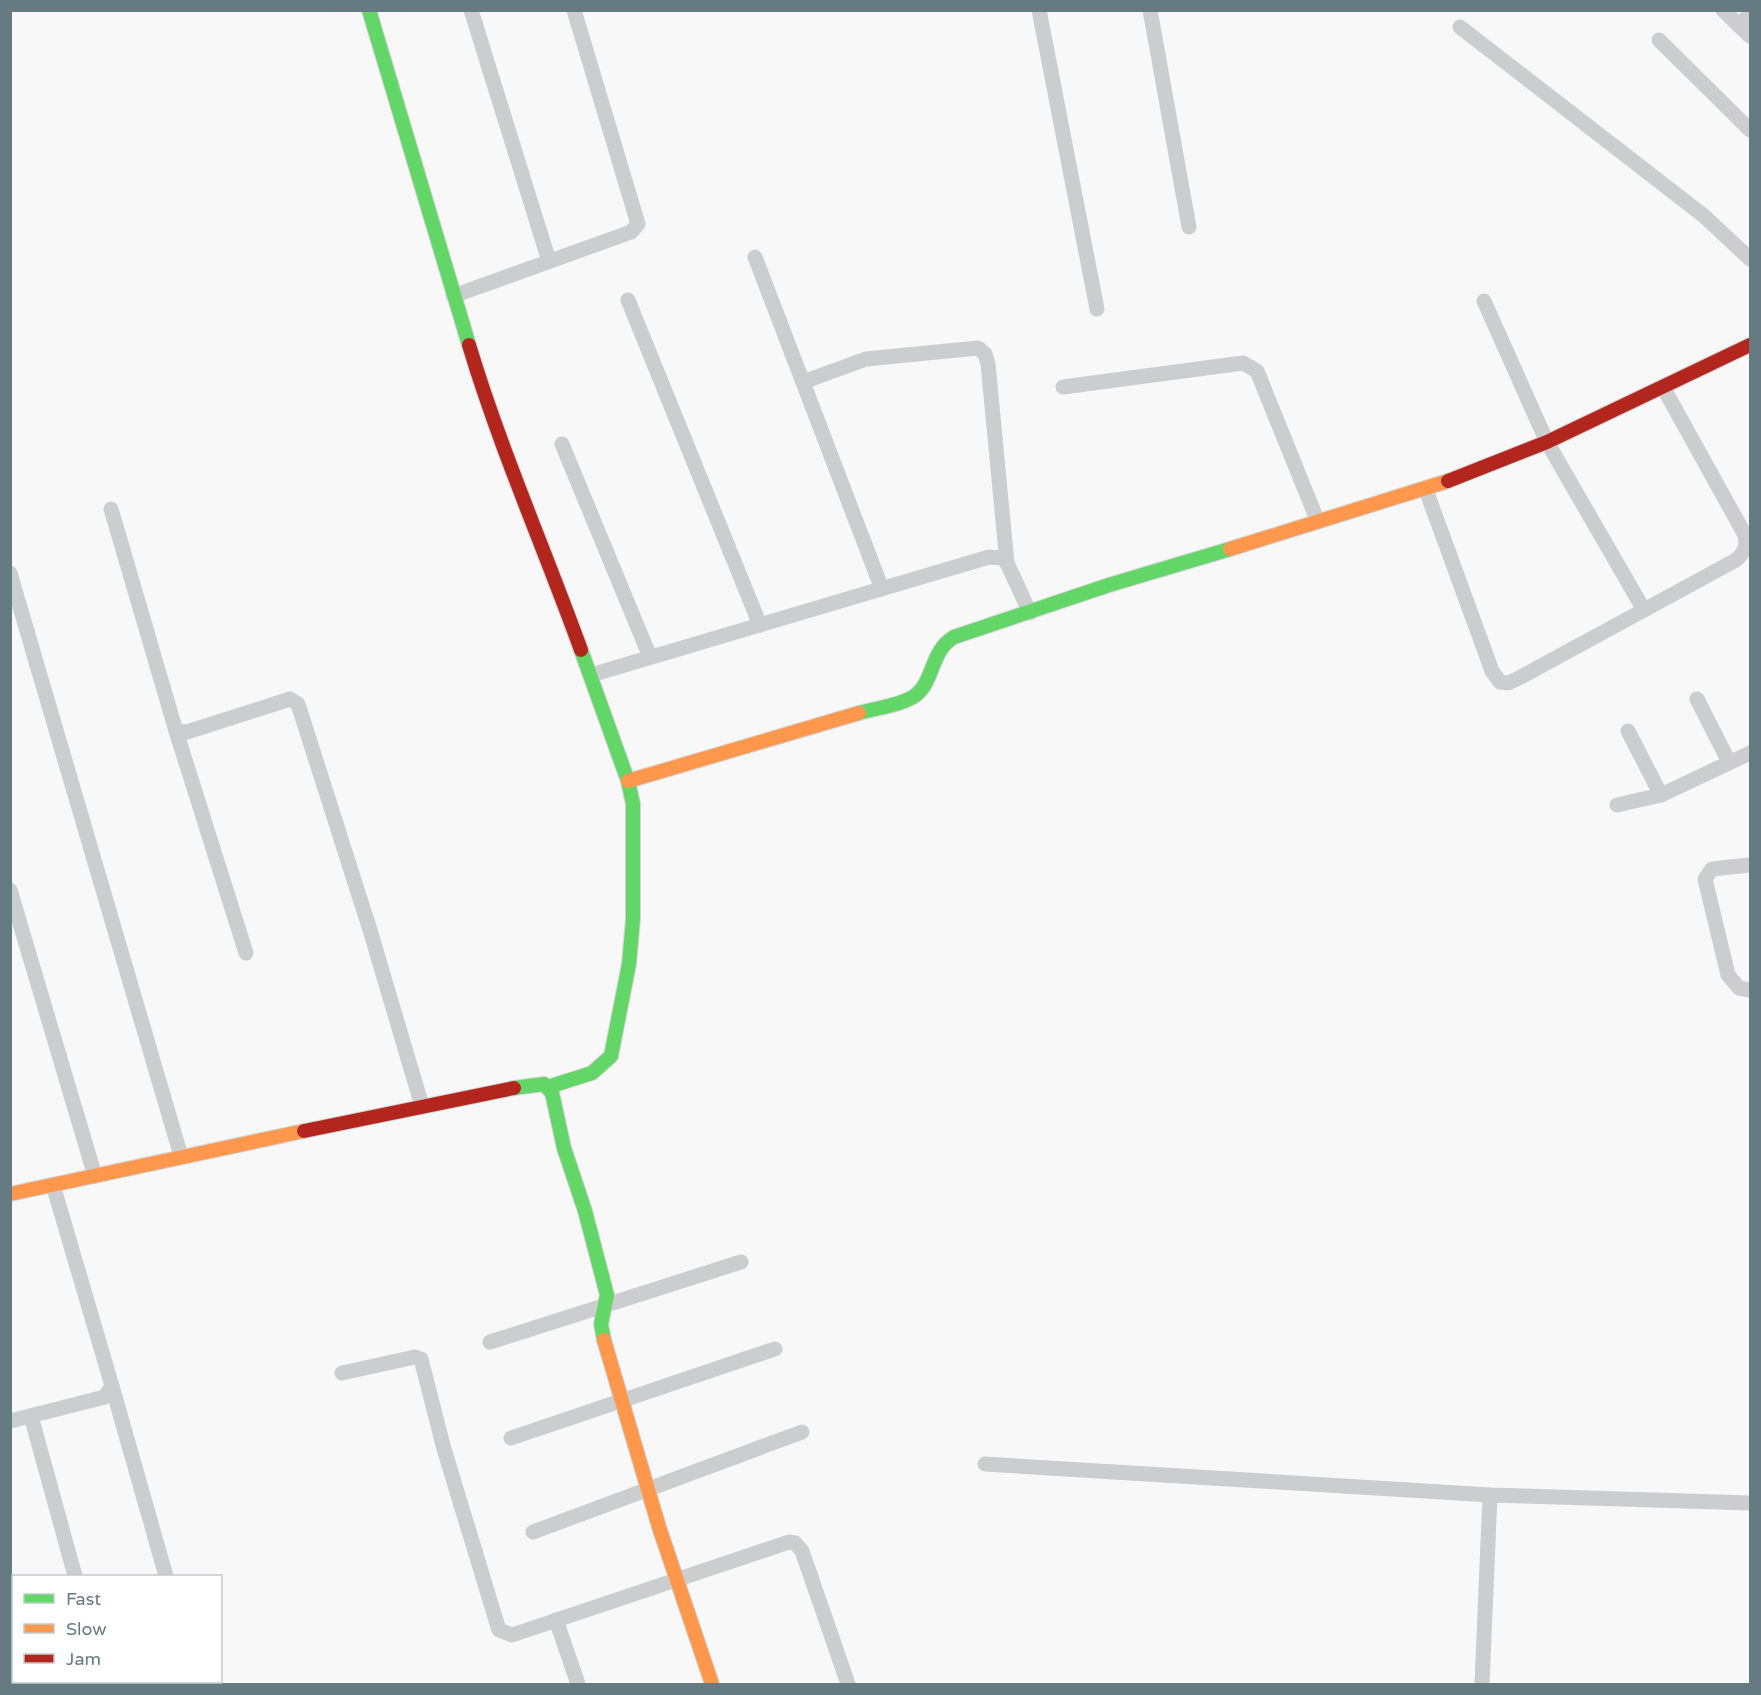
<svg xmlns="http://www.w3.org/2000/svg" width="1761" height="1695" viewBox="0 0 1761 1695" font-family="'Varela Round',sans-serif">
<rect width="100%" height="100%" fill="#f8f8f8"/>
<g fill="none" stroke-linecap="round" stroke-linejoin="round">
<defs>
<g id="fast">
<polyline points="369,10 469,345"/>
<path d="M 859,713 C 876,708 898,706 913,697 C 935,683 929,652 954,637 L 1109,585 L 1230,549"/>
<polyline points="548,1087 592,1073 611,1056 629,964 633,919 633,804 628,781 581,650"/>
<polyline points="514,1088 544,1084 552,1093 564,1148 585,1211 607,1295 601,1324 604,1340"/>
</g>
<g id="slow">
<polyline points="1230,549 1448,481"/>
<polyline points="628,781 859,713"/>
<polyline points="10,1194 304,1131"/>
<polyline points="604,1340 659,1527 712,1684"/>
</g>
<g id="jam">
<path d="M 469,345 C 500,448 544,548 581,650"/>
<polyline points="1448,481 1547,442 1750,345"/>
<polyline points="304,1131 514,1088"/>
</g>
</defs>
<!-- fast casing -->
<use href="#fast" stroke="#d3d4d5" stroke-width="16"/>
<!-- slow casing -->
<use href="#slow" stroke="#d3d4d5" stroke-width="16"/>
<!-- jam casing -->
<use href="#jam" stroke="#d3d4d5" stroke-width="16"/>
<!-- street -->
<g stroke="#cbcdce" stroke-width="15">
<polyline points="471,10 549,261"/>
<polyline points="1039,10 1097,309"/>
<polyline points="1150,10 1189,227"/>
<polyline points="1723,10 1750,36"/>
<polyline points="1738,25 1750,15"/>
<polyline points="1460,27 1704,216 1750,259"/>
<polyline points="1659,40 1750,130"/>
<polyline points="755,257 882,589"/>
<polyline points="453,296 631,232 638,224 574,10"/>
<polyline points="628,300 760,625"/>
<polyline points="1484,301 1547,442 1644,610"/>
<polyline points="803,382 866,359 978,348 985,354 988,364 1007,563"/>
<polyline points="1063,387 1243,363 1257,371 1318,522"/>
<polyline points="562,444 650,657"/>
<path d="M 1426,490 L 1492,671 L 1500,682 L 1508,683 L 1517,679 L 1736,560 C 1745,552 1747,547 1745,535 L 1663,387"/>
<polyline points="111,509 176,731 187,732 290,699 298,704 370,930 422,1106"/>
<polyline points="10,573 181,1156"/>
<polyline points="591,675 989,557 1002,558 1007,563 1030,613"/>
<polyline points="1697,699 1729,762"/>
<polyline points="176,731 246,953"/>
<polyline points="1628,731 1661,795"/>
<polyline points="1617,805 1661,795 1750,753"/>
<polyline points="1750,865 1712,869 1705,879 1728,975 1739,988 1750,990"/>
<polyline points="10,890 95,1176"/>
<polyline points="490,1342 741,1262"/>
<polyline points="342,1373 415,1357 421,1359 444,1449 499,1630 512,1635 789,1542 795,1543 802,1551 848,1684"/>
<polyline points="112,1386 166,1576"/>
<polyline points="31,1416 75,1576"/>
<polyline points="10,1421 105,1397 112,1386 53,1185"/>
<polyline points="511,1438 775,1349"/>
<polyline points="985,1464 1490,1495 1750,1503"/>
<polyline points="533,1532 802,1432"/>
<polyline points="556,1620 578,1684"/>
<polyline points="10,1650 14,1659"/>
<polyline points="21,1682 22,1684"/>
<polyline points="1482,1684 1490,1495"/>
</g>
<!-- fast -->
<use href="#fast" stroke="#63d668" stroke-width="14"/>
<!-- slow -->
<use href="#slow" stroke="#ff974d" stroke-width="14"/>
<!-- jam -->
<use href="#jam" stroke="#b3261e" stroke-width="14"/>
</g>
<!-- border -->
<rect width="1761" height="1695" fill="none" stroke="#657a81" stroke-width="24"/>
<!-- legend -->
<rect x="12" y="1575" width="210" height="108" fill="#ffffff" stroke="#c1cacd" stroke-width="1.5"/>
<rect x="24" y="1594" width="30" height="9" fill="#63d668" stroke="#c1cacd" stroke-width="1.5"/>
<text x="66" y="1605" font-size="18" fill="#657a81">Fast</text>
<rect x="24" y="1624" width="30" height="9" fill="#ff974d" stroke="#c1cacd" stroke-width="1.5"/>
<text x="66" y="1635" font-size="18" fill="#657a81">Slow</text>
<rect x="24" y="1654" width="30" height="9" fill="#b3261e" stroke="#c1cacd" stroke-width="1.5"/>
<text x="66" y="1665" font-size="18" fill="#657a81">Jam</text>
</svg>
